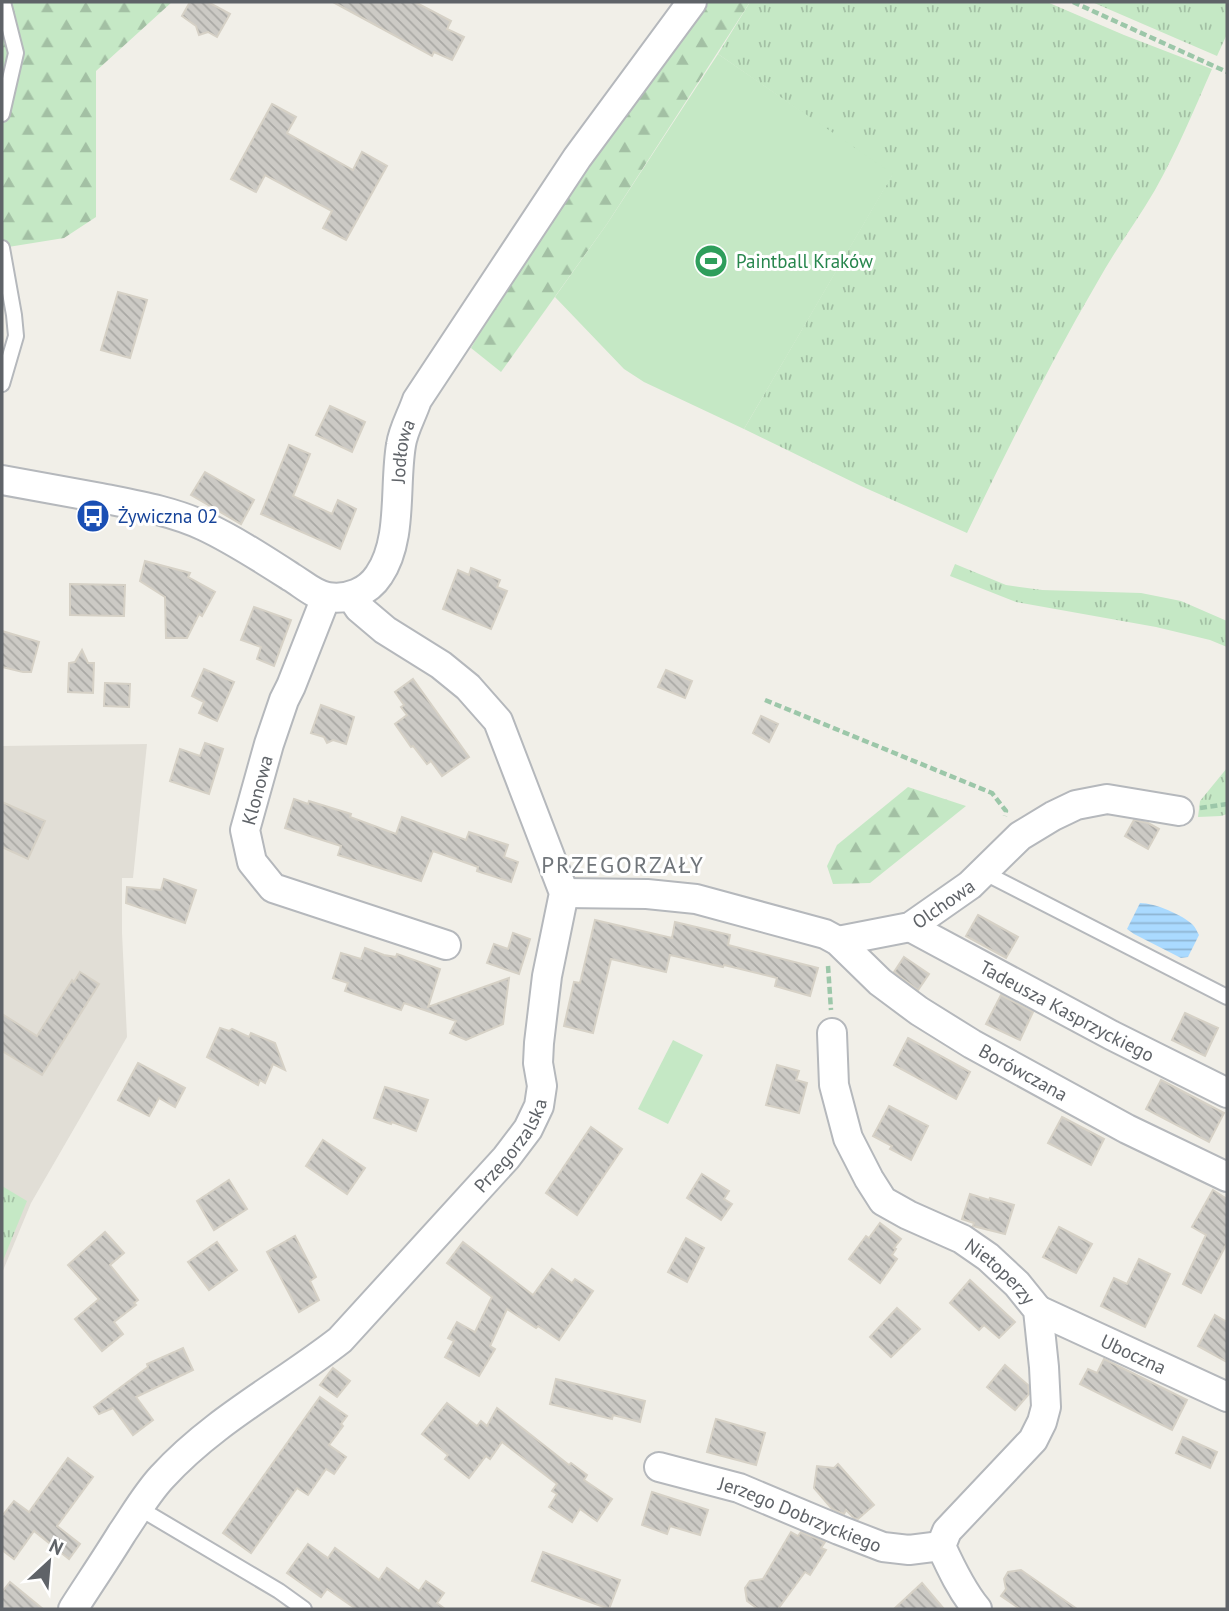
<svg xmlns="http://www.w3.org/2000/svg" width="1229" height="1611" viewBox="0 0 1229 1611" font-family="'PT Sans',sans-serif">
<defs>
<pattern id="grass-tufts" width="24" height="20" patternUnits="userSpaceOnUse" patternTransform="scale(1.75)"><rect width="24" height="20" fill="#c5e8c5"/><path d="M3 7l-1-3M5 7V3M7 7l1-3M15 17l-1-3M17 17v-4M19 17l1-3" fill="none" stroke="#a3c0a4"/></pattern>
<pattern id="forest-firs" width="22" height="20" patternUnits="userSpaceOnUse" patternTransform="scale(1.75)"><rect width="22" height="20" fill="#c5e8c5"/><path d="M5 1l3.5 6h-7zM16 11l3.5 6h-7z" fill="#a3c0a4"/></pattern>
<pattern id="water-rules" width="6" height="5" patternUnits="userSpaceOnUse" patternTransform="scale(1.75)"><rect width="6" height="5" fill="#aadaff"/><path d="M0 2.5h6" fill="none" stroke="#8eb4d2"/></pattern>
<pattern id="building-back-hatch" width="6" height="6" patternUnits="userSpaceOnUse" patternTransform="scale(1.75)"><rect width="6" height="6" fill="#cccac5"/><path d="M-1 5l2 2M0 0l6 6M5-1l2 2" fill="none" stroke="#a9a8a4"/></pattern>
</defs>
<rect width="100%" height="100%" fill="#f1efe8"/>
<!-- education -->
<polygon fill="#e1ded6" points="147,744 133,878 122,878 122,933 127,1037 31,1203 2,1273 2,746"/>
<!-- grass -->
<g fill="url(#grass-tufts)">
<path d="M 750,2 L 1047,2 L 1124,35 L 1212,69 C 1194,110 1177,151 1155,190 C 1137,221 1115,250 1098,281 C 1050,363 1008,448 967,533 L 861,486 L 744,429 L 892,175 L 718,54 Z"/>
<polygon points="1092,2 1227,2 1227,34 1217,56"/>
<polygon points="955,564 1006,585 1042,590 1141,593 1181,601 1227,621 1227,647 1210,640 1156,627 1016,602 950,576"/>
<polygon points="1227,768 1227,814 1221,816 1198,817 1200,801"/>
<polygon points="2,1186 27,1201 2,1263"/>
</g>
<!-- forest -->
<g fill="url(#forest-firs)">
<polygon points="2,2 172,2 96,71 96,217 64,238 2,248"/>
<polygon points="703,2 750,2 607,224 501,372 471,348 539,232"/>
<polygon points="908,787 966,806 870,883 833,884 827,866 837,845"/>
</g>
<!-- park -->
<g fill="#c5e8c5">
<polygon points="718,54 893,174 744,429 644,382 624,369 555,297 607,224"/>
<polygon points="673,1040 703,1055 668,1124 638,1109"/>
</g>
<!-- water -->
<path fill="url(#water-rules)" d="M 1140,903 C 1155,903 1183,915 1193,925 C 1196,928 1197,932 1199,935 L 1188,957 L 1181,958 L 1134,934 L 1127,929 Z"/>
<!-- building -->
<g fill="url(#building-back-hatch)" stroke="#d6d1c6" stroke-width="2">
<polygon points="190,2 208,2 230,14 217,37 208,32 199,35 196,26 182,16"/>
<polygon points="333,2 415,2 451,21 447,29 464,37 452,60 434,52 432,56"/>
<polygon points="272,104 296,117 287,133 353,170 362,152 387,166 346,240 323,228 332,211 265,175 256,192 231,179"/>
<polygon points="118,292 147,300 130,358 101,350"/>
<polygon points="330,406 365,422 352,452 316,435"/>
<polygon points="289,445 310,454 293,496 332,514 338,500 356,509 340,549 261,514"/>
<polygon points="205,472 254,500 241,524 191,495"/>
<polygon points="145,561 190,573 188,577 215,592 202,616 199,614 187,638 166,638 165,597 140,581"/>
<polygon points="471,568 500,580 497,587 507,591 491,629 443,609 458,570 469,575"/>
<polygon points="70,584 125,585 124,616 70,615"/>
<polygon points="254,607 291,620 274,666 257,659 261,647 241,640"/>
<polygon points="2,631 39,642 31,672 23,672 2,667"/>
<polygon points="82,650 88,663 94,663 93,693 68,692 69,663 75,662"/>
<polygon points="204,669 234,682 217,721 199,713 204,702 192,696"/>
<polygon points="666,670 692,681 685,698 658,687"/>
<polygon points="413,679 469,757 442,776 431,761 427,764 413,746 411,747 395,724 407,715 401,707 404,705 395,692"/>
<polygon points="105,683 130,684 129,707 104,706"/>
<polygon points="321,705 354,717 346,744 333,740 327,743 324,737 311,733"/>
<polygon points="761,716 778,724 769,742 753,733"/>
<polygon points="205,743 223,749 209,794 170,781 180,749 200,756"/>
<polygon points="294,799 308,804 309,801 351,814 350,817 396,834 402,817 466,840 469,832 508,845 504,857 518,862 511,882 477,871 478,867 433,851 421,881 338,855 341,846 285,828"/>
<polygon points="2,802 45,821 28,859 2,847"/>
<polygon points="1134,820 1148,823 1159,829 1148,849 1125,836"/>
<polygon points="164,879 196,890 185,923 126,903 127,887 161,890"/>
<polygon points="978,915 1018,937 1006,958 966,936"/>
<polygon points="595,920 672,938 675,922 730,935 728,945 818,968 810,996 775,986 777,978 724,965 723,967 670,955 666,972 611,959 593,1033 564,1026 574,982 580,983"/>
<polygon points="513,933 530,939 519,974 487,963 494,944 508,949"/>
<polygon points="365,948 384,955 396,957 397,954 440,969 428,1007 509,978 503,1024 466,1040 450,1033 456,1021 404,1003 401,1010 345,991 348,983 333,978 341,953 361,959"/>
<polygon points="904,957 929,974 918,990 894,972"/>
<polygon points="80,972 99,984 42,1075 2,1051 2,1014 37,1036 72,980 74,982"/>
<polygon points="1001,995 1033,1012 1020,1040 986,1024"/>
<polygon points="1185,1013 1218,1028 1205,1056 1172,1040"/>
<polygon points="220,1028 229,1031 232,1029 249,1037 251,1033 275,1043 285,1070 273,1064 265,1083 260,1080 258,1085 207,1057"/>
<polygon points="908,1038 970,1072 956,1099 894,1065"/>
<polygon points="138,1063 185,1088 175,1107 159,1098 149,1116 118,1100"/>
<polygon points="777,1065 799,1071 796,1080 807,1083 799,1113 766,1105"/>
<polygon points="1161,1080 1224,1113 1209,1142 1146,1109"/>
<polygon points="385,1087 428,1100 416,1131 392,1122 391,1124 374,1118"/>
<polygon points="889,1106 928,1126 911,1160 890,1149 892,1146 873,1136"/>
<polygon points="1062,1117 1104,1139 1091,1165 1048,1143"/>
<polygon points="591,1127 622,1149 577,1215 546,1193"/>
<polygon points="323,1140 365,1168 347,1194 306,1166"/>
<polygon points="702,1174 729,1191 724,1199 732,1204 721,1220 687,1198"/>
<polygon points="229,1180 247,1209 214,1230 197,1201"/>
<polygon points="1213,1190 1227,1199 1227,1243 1201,1293 1183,1284 1206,1235 1192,1227"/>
<polygon points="970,1194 989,1200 990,1198 1014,1205 1005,1234 973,1226 974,1223 962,1219"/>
<polygon points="880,1223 901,1239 894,1248 896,1249 892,1255 897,1259 880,1283 849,1259 866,1236 869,1238"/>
<polygon points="1059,1227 1092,1244 1076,1273 1043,1257"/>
<polygon points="105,1232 124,1253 110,1265 138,1300 134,1303 136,1305 114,1322 123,1334 102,1351 75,1319 99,1299 68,1265"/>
<polygon points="295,1236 316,1277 310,1281 319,1300 299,1312 267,1252"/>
<polygon points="686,1238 704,1248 687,1282 668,1272"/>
<polygon points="217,1242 237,1270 209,1290 188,1262"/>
<polygon points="463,1242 533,1295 552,1269 572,1283 575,1279 593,1291 559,1340 538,1326 536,1328 507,1309 490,1346 495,1349 479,1376 445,1357 454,1341 448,1338 457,1322 475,1332 492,1297 447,1263"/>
<polygon points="1139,1259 1170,1274 1145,1327 1101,1306 1114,1278 1127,1284"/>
<polygon points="970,1280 1015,1322 999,1338 984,1325 979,1330 950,1303"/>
<polygon points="897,1308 920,1329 891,1357 870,1337"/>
<polygon points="1215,1315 1227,1322 1227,1362 1198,1346"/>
<polygon points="183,1348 193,1370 136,1397 153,1420 133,1435 113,1408 99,1414 94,1407 148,1367 147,1364"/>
<polygon points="1104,1359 1187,1400 1172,1430 1080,1384 1088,1369 1097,1373"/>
<polygon points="1005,1365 1028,1385 1029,1394 1015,1410 987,1387"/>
<polygon points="333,1368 350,1381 337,1397 320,1385"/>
<polygon points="556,1379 645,1401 640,1422 613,1415 612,1419 550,1404"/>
<polygon points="320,1397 347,1416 341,1424 343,1426 329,1445 346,1457 334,1474 326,1469 308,1495 297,1488 251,1553 223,1533"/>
<polygon points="447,1403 477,1426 481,1421 487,1426 497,1408 569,1465 571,1463 587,1475 584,1480 612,1499 597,1521 580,1509 572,1522 549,1507 557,1494 552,1491 557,1484 502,1442 490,1459 486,1456 469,1478 445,1459 448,1455 422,1434"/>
<polygon points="716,1419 765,1433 756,1465 707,1452"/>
<polygon points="1183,1437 1217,1452 1210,1468 1176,1453"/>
<polygon points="68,1458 93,1477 57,1526 80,1544 69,1559 34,1531 14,1559 2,1550 2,1516 14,1501 29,1512"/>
<polygon points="838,1464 874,1505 858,1519 854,1518 846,1510 844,1514 832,1509 814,1488 817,1466 834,1468"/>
<polygon points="652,1492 708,1510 700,1535 670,1526 667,1534 642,1525"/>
<polygon points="791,1532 798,1536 801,1532 825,1542 821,1548 826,1550 810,1575 805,1572 778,1609 758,1609 747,1601 745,1588 750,1581 763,1579"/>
<polygon points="308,1544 328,1558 335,1548 379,1580 387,1568 419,1591 426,1581 444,1593 437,1603 445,1609 356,1609 327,1589 321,1597 287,1573"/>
<polygon points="543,1552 620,1580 609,1609 532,1581"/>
<polygon points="1021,1570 1077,1609 1020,1609 1001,1596 1006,1589 1004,1579 1008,1572"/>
<polygon points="10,1582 43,1609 2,1609 2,1592"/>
<polygon points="922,1583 944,1609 894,1609"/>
</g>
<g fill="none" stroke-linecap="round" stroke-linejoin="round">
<defs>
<g id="lane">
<polyline points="2,114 16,53 3,2"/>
<polyline points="2,248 14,315 16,336 2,384"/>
<polyline points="983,872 1227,997"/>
<polyline points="139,1508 279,1591 304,1609"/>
</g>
<g id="street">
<path id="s1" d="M 2,480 C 35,486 68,492 101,498 C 136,505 172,511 204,526 C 234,540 263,559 291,577 C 303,584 314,595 328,597 C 348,600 368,592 379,575 C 403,540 394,486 401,445 C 403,430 412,415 417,400 L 577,158 L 692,2"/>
<polyline points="326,597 291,686 284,700 269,744 245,830 252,862 273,888 446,945"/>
<path id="s2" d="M 564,893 L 647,894 L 696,899 L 825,934 L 838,941 L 880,982 L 919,1011 L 972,1044 L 1127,1129 L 1227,1177"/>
<path id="s3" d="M 910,927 L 1111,1035 L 1227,1093"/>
<path id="s4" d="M 838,941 L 910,927 L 970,885 L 1020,836 L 1053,816 L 1076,805 L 1107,799 L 1179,811"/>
<path id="s5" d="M 832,1033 L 834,1085 L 848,1138 L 869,1179 L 883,1201 L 908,1215 L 962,1239 L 988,1257 L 1017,1284 L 1038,1310 L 1044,1367 L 1046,1407 L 1042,1422 L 1033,1440 L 947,1531 L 941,1546 C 951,1568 962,1591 977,1609"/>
<path id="s6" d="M 1038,1310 L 1227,1397"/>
<path id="s7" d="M 659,1467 L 739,1488 L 839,1530 L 883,1547 L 909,1550 L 941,1546"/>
<path id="s8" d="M 73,1609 C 89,1584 106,1559 122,1533 C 135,1514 147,1493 162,1477 C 213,1421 281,1386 340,1340 L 506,1158 L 528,1129 L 539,1106 L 542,1086 L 538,1063 L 539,1043 L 547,976 L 564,893 L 498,721 L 468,687 L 441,665 L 385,630 L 359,608 L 351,596"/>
</g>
</defs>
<!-- lane casing -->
<use href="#lane" stroke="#b5b8bc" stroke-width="18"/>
<!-- street casing -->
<use href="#street" stroke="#b5b8bc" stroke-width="32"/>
<!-- path -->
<g stroke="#9cc7a9" stroke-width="4.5" stroke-dasharray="7 3.5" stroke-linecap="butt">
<polyline points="1073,2 1227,72"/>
<polyline points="765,700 992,793 1006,811 1005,816"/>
<polyline points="1200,808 1227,804"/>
<polyline points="828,966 831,1010"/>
</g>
<!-- lane -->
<use href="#lane" stroke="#fff" stroke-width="14"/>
<!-- street -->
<use href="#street" stroke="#fff" stroke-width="28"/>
</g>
<!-- icons -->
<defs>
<symbol id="stadium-disc" viewBox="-11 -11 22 22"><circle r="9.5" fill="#2e9e5b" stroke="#fff"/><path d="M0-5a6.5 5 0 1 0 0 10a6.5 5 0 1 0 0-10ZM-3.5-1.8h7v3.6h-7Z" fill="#fff"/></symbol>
<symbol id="bus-disc" viewBox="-11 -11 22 22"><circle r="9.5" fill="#1a4fb4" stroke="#fff"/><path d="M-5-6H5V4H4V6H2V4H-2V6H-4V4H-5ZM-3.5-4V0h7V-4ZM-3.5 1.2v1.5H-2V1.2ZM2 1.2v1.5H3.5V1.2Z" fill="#fff"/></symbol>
</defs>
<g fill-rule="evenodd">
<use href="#stadium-disc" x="692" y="242" width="38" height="38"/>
<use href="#bus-disc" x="74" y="497" width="38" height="38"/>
</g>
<g text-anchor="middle" stroke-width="6" stroke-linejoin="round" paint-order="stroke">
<!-- leisure labels -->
<g font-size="19" fill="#27864d" stroke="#fff" text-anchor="start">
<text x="736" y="268">Paintball Kraków</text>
</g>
<!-- street labels -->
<g font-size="19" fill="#5f6368" stroke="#fff">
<text dy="7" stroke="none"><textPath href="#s1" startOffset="537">Jodłowa</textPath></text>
<text transform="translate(257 790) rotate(-75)" y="7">Klonowa</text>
<text dy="7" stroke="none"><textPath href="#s4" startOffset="114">Olchowa</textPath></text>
<text dy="7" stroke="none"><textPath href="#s3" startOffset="178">Tadeusza Kasprzyckiego</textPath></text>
<text dy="7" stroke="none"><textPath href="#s2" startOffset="509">Borówczana</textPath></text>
<text dy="7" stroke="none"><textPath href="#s8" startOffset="644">Przegorzalska</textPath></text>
<text dy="7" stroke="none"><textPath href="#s5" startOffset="317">Nietoperzy</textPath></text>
<text dy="7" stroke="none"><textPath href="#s6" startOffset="105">Uboczna</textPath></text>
<text dy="7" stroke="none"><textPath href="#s7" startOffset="149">Jerzego Dobrzyckiego</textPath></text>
</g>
<!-- transit labels -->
<g font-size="19" fill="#164399" stroke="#fff" text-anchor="start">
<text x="118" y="523">Żywiczna 02</text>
</g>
<!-- quarter labels -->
<g font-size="23" letter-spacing="2" fill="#70757a" stroke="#fff">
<text x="623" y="873">PRZEGORZAŁY</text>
</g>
</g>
<!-- border -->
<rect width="1229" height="1611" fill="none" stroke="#5f6368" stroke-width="7"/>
<!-- north arrow -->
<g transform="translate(49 1562) rotate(26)" stroke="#ffffff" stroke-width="5" paint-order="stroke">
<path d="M0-5L12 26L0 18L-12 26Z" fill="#5f6368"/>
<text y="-10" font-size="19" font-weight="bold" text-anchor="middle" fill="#5f6368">N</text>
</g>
</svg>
